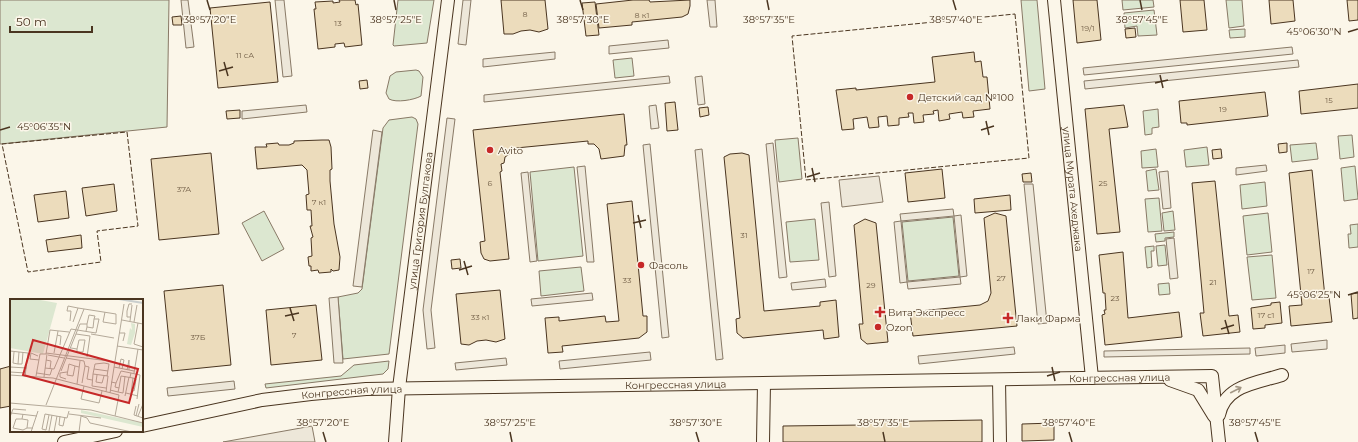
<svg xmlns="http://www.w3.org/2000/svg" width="1358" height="442" viewBox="0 0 1358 442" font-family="Montserrat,sans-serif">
<rect width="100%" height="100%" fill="#fbf6e9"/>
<!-- green -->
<g fill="#dce7d0" stroke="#887966">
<polygon points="0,0 169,0 167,127 0,144"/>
<polygon points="398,0 434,0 427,43 394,46 393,45"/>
<polygon points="1021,0 1037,0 1045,89 1029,91"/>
<polygon points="1122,0 1153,0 1154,7 1123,10"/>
<polygon points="1226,0 1242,0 1244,26 1229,28"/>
<polygon points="1154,10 1157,35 1138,36 1137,26 1125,28 1124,13"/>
<polygon points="1245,29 1245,37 1230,38 1229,30"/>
<polygon points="632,58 634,76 615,78 613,60"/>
<path d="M 416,70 L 419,71 L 423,77 L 421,96 C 414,100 396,103 389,99 L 386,93 L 390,76 L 396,72 Z"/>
<polygon points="1158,109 1159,127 1152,128 1152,134 1145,135 1143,111"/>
<polygon points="412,117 416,119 418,124 389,354 343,359 338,297 358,293 362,289 383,128 389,120"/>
<polygon points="1352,135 1354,157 1340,159 1338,136"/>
<polygon points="798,138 802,179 779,182 775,140"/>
<polygon points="1316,143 1318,159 1292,162 1290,145"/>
<polygon points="1207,147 1209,165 1186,167 1184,150"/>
<polygon points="1156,149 1158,167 1142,168 1141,151"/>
<polygon points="1355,166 1358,199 1344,201 1341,168"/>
<polygon points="574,167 583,256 538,261 530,172"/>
<polygon points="1156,169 1159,190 1148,191 1146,171"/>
<polygon points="1265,182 1267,206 1242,209 1240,185"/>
<polygon points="1159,198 1162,231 1148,232 1145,199"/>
<polygon points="264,211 284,249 262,261 242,223"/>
<polygon points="1173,211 1175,230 1164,231 1162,213"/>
<polygon points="1268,213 1272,252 1247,255 1243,216"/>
<polygon points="953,217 959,276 908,281 902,222"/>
<polygon points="815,219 819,260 790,262 786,222"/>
<polygon points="1358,224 1358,247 1349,248 1348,234 1351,234 1350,225"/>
<polygon points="1174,232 1174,237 1165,238 1165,241 1156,242 1155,234"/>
<polygon points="1165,245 1167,265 1158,266 1156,246"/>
<polygon points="1154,246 1154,251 1151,251 1152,267 1147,268 1145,247"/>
<polygon points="1272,255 1276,298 1252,300 1247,257"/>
<polygon points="581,267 584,291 541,296 539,271"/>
<polygon points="1169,283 1170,294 1159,295 1158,284"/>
<polygon points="389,361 388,369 383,374 266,388 265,384 341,376 354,365"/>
</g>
<!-- parking -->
<g fill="#ede7d9" stroke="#887966" fill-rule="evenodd">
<polygon points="181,0 188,0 194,47 186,48"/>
<polygon points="275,0 284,0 292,76 283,77"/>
<polygon points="463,0 471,0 466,45 458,44"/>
<polygon points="707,0 715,0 717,27 710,27"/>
<polygon points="668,40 669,48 609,54 609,46"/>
<polygon points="1292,47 1293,54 1084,75 1083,68"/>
<polygon points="555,52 555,59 483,67 483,59"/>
<polygon points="1298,60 1299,67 1085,89 1084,81"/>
<polygon points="669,76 670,83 484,102 484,95"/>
<polygon points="702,76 705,104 698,105 695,77"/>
<polygon points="306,105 307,112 242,119 242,111"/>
<polygon points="656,105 659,128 651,129 649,106"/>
<polygon points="447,118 455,119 431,310 435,348 427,349 423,310"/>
<polygon points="373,130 382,132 362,287 353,286"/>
<polygon points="773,143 787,277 779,278 766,144"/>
<polygon points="650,144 669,337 662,338 643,145"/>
<polygon points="702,149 723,359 716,360 695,150"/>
<polygon points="1266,165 1267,171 1236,175 1236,168"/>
<polygon points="585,166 594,262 587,262 577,167"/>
<polygon points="1168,171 1171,208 1163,209 1159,172"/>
<polygon points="528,172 537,261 530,262 521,173"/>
<polygon points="879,176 883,202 842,207 839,180"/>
<polygon points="1024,184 1033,184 1047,323 1038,324"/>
<polygon points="829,202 836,276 829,277 821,203"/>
<path d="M 953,209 L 954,216 L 961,215 L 967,276 L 960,277 L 961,284 L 908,289 L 907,282 L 900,283 L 894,222 L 901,221 L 900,214 ZM 954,216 L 960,277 L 907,282 L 901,221 Z"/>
<polygon points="1174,238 1178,278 1170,279 1166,239"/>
<polygon points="825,279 826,287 792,290 791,283"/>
<polygon points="592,293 593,300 532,306 531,299"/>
<polygon points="338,297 343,363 334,363 329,298"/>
<polygon points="1327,340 1327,349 1292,352 1291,344"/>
<polygon points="1285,345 1285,353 1256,356 1255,348"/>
<polygon points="1014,347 1015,354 919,364 918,356"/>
<polygon points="1250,348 1250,354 1104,357 1104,351"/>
<polygon points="650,352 651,360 560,369 559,361"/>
<polygon points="506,358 507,365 456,370 455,363"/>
<polygon points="234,381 235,389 168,396 167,388"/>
<polygon points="312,426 315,442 223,442"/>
</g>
<!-- building -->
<g fill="#ecdcbc" stroke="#4a3520">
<polygon points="339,0 355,0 356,5 358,4 362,45 345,47 344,43 335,44 335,47 318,49 314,9 316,9 315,2 333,1 333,3 340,2"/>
<polygon points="501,0 545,0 548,29 539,32 530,30 521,31 513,34 504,34"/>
<polygon points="633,0 649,0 650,2 690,0 690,6 688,14 682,17 632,22 632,25 599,28 596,4"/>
<polygon points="1073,0 1097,0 1101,40 1077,43"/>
<polygon points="1180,0 1204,0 1207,30 1183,32"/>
<polygon points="1269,0 1293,0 1295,21 1271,24"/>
<polygon points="1347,0 1358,0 1358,20 1349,21"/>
<polygon points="270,2 278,82 218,88 210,8"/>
<polygon points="595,2 599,35 586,36 582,3"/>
<polygon points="181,16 182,25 173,25 172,17"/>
<polygon points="1135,28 1136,37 1126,38 1125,29"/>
<polygon points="974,52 975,62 981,61 983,77 987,77 990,109 973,111 974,117 963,118 962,112 949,114 950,119 939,121 938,110 933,111 934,114 923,115 924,122 914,123 913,113 908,113 909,117 899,118 899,125 888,126 887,116 878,117 879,127 869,128 867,117 853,119 854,129 842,130 836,90 856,88 856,90 935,82 932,57"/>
<polygon points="367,80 368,88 360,89 359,81"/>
<polygon points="1358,84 1358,108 1301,114 1299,91"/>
<polygon points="1265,92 1268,116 1187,125 1187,123 1181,123 1179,101"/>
<polygon points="675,102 678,130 667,131 665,103"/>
<polygon points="1124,105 1128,127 1109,129 1120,232 1097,234 1085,109"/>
<polygon points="708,107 709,115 700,117 699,108"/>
<polygon points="240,110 240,118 227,119 226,111"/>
<polygon points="624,114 627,145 625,145 624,156 601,159 599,149 594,144 588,144 588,141 516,148 516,150 511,151 511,153 505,157 504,163 501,164 502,171 500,172 509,259 490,261 484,259 481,253 480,242 485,241 473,130"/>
<polygon points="322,140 329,140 331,147 332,169 330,170 330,181 334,224 340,257 339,270 333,271 331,269 331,272 319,273 318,270 311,271 311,266 309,266 308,257 312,256 311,238 313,237 310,226 312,226 311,210 307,210 306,195 309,194 307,170 302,165 257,169 255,147 267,147 266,144 278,143 279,145 289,145 294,143 294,141"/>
<polygon points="1287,143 1287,152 1279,153 1278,144"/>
<polygon points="1221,149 1222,158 1213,159 1212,150"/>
<polygon points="211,153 219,234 159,240 151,159"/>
<polygon points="742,153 749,155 764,311 820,306 820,302 836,300 839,337 824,339 823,330 743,338 737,333 736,319 740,318 724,157 730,154"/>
<polygon points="942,169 945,198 908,202 905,173"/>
<polygon points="1312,170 1325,297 1329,297 1332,322 1291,326 1289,306 1302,305 1289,173"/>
<polygon points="1031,173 1032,182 1023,182 1022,174"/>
<polygon points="1215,181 1229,316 1238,315 1240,332 1203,336 1200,313 1204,313 1192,183"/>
<polygon points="114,184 117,211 86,216 82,188"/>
<polygon points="66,191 69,218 38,222 34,195"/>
<polygon points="1010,195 1011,210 975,213 974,199"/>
<polygon points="632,201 643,316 647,316 647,332 639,338 562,346 563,352 548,353 545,318 559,317 559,321 605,316 606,322 619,321 607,204"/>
<polygon points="995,213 1006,216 1017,326 913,336 910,312 980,305 988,301 991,293 984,218"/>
<polygon points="865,219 876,223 888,342 867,344 861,339 859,324 863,324 854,225"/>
<polygon points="81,235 82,248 48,252 46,240"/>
<polygon points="1123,252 1128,318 1179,312 1182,337 1105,345 1102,315 1105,314 1104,310 1106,310 1105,293 1103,293 1099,255"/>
<polygon points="460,259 461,268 452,269 451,260"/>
<polygon points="223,285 231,365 172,371 164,291"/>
<polygon points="500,290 505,339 496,342 486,340 477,341 469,345 461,344 456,294"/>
<polygon points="1358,293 1358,318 1353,319 1351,294"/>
<polygon points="1280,302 1282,323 1265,325 1265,328 1253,329 1251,308 1271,305 1271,303"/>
<polygon points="316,305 322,360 271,365 266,310"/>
<polygon points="11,366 11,406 0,408 0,369"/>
<polygon points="982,420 982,442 783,442 783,426 862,425 862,422"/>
<polygon points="1054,423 1054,440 1022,441 1022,424"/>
</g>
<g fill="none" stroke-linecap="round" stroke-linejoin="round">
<defs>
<g id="minor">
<path id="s1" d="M 1054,0 L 1092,378"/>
<polyline points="999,380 1000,442"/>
<polyline points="1170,380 1198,390 1214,416"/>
<path d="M 1219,415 C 1225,385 1257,383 1282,375"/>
<path id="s2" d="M 142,426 L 262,400 L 311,394 L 366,389 L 1212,376 L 1219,442"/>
<polyline points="64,442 116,431"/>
<path id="s3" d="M 395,442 L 399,388 L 448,0"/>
<polyline points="763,442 764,383"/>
</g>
</defs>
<!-- minor casing -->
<use href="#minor" stroke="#4a3520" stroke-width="14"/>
<!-- minor -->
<use href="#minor" stroke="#fbf6e9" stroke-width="12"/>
<!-- fence -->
<g stroke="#4a3520" stroke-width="1" stroke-dasharray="5 2" stroke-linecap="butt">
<polygon points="1015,14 1029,158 806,180 792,36"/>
<polygon points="127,132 138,226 97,231 101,262 28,272 2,144"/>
</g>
</g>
<!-- one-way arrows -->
<defs><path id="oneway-shaft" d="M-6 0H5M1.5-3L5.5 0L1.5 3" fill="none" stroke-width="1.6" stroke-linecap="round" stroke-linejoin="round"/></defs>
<use stroke="#a29684" href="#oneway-shaft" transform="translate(1236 390) rotate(-27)"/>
<!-- ticks -->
<path fill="none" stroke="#4a3520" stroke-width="1.5" d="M 207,0 L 210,10M 394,0 L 396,10M 580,0 L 583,10M 767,0 L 769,10M 953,0 L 956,10M 1140,0 L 1142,10M 1348,32 L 1358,29M 224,62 L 228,76M 219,71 L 233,67M 1160,75 L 1163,88M 1155,83 L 1168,80M 986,121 L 989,135M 0,130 L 10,127M 981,130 L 994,126M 812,168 L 815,182M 807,177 L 820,173M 638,215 L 641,228M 633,223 L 646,220M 464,261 L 468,275M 459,270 L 472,266M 1348,295 L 1358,292M 290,308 L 294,321M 285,316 L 299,313M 1225,320 L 1229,334M 1221,329 L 1234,325M 1052,367 L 1055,381M 1047,376 L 1060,372M 323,432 L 326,442M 510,432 L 512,442M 696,432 L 699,442M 883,432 L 885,442M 1069,432 L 1072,442M 1255,432 L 1258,442"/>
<!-- markers -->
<g fill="#c62828" stroke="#fbf6e9" stroke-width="1.5">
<circle cx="910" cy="97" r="4"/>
<circle cx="490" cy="150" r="4"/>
<circle cx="641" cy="265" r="4"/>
<path d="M878 306h4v4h4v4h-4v4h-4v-4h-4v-4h4z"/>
<path d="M1006 312h4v4h4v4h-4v4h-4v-4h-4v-4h4z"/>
<circle cx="878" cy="327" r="4"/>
</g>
<g text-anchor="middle" stroke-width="3" stroke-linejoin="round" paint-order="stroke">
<!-- number labels -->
<g font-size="8" fill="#725f47">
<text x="525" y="17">8</text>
<text x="642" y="18">8 к1</text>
<text x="338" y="26">13</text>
<text x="1088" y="31">19/1</text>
<text x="245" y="58">11 сА</text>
<text x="1329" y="103">15</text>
<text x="1223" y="112">19</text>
<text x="490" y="186">6</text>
<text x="1103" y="186">25</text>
<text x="184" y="192">37А</text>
<text x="319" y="205">7 к1</text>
<text x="744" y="238">31</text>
<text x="1311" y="274">17</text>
<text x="1001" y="281">27</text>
<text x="627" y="283">33</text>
<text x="1213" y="285">21</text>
<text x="871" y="288">29</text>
<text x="1115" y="301">23</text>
<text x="1266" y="318">17 с1</text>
<text x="480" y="320">33 к1</text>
<text x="294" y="338">7</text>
<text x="198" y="340">37Б</text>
</g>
<!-- poi labels -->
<g font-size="10" fill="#4a3520" stroke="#fbf6e9" text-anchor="start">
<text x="918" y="101">Детский сад №100</text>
<text x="498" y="154">Avito</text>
<text x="649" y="269">Фасоль</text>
<text x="888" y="316">Вита Экспресс</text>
<text x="1016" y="322">Лаки Фарма</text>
<text x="886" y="331">Ozon</text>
</g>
<!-- street labels -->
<g font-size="10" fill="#4a3520" stroke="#fbf6e9">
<text dy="4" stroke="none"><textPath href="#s1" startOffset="190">улица Мурата Ахеджака</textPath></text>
<text dy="4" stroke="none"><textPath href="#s3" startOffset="223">улица Григория Булгакова</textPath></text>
<text dy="4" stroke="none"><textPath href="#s2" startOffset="981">Конгрессная улица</textPath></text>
<text dy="4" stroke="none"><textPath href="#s2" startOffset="537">Конгрессная улица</textPath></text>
<text dy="4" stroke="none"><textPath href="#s2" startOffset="213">Конгрессная улица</textPath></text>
</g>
</g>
<!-- overview -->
<g transform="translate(10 299)">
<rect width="133" height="133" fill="#fbf6e9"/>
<path d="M 0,0 L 25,0 L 47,4 L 33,55 L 0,49 ZM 121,24 L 125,25 L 125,34 L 121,46 L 117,45 L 120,29 L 122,31 ZM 71,111 L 133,124 L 133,128 L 71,114 Z" fill="#dce7d0"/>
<path fill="none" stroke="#c9cecd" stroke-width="2" d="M 109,0 L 133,4"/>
<path fill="none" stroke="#b4a999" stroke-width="1" d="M 120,18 L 117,18 L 117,12 L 119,5 L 122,5M 112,21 L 133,25M 60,22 L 61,12 L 57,12 L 58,7 L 68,9 L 106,15 L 106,25 L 93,23 L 95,13M 120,22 L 122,6M 63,23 L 68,9M 124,23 L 127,6M 128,24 L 124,45 L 133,48M 77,25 L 79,16 L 85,17 L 84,20M 110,34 L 115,34 L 113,42M 66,35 L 80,37 L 77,58M 81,35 L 104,39M 47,36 L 51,37 L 50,46M 107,47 L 133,51M 61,49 L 67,50 L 69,41 L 75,41 L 73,53 L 67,53 L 67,50M 0,52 L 18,54 L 15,77M 4,53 L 3,64 L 8,65M 9,53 L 8,65 L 12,65 L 13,53M 36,54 L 99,62M 44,54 L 48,32M 38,56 L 54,59M 28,57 L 21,54 L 20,60 L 29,61M 56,59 L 74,62 L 75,67M 36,61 L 41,62 L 40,70M 65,67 L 59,65 L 57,76 L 63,77 L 65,67 L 69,68M 0,68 L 0,73 L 16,74M 0,68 L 17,69M 104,68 L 124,72M 35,69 L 44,70 L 61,30 L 86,34 L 89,20 L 84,20 L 83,29 L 77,28 L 76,32M 109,69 L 111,60 L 114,61 L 112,70M 84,70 L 98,72M 117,71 L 119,61 L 119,71M 51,72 L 70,25 L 77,25 L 77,28M 27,74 L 40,76 L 42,70M 124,74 L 128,50M 83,75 L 85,65 L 94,64 L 99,65 L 97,77M 0,76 L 43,79 L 109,96 L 105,117M 87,76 L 86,83 L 92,84 L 94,77M 26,77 L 30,55 L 36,55 L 40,31 L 59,33M 34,78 L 37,55M 120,78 L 121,74 L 130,76 L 127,100M 56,80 L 50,78 L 50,74 L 57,73M 72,84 L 75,67 L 79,68 L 77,80 L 82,81M 106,84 L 111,72 L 121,74M 67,85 L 70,62M 74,87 L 71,100 L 89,104 L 92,92M 109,89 L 111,77 L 123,79 L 121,95M 100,91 L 108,93 L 109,89 L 105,88 L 106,84 L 101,83M 121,91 L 124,92 L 125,87 L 126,80 L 123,79M 96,93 L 98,77 L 83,75 L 82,87 L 96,89M 108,93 L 113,94 L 115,77M 100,94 L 114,5M 116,94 L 128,97M 115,97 L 119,78M 0,104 L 81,111 L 133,124M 36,106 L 74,10M 126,107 L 124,116 L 133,119M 1,114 L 27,117M 13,115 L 12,120 L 18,121 L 17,129 L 23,129M 59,115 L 91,119M 39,116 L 36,131 L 32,130 L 35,115 L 57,119 L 59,112M 50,117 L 49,126 L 53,127 L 55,118M 126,117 L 129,105M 128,117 L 133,105M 0,118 L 3,110 L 16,111M 12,120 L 6,120 L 3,129 L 13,131 L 17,129M 39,132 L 42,116M 21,133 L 28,112M 44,133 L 47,117M 69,133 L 71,117 L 77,119 L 80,124 L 122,133"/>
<path fill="#c62828" fill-opacity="0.15" stroke="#c62828" stroke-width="2" d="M 23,41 L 128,70 L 119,104 L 13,76 Z"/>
<rect width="133" height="133" fill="none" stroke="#4a3520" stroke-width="2"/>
</g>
<g font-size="10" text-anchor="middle" fill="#4a3520" stroke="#fbf6e9" stroke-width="3" stroke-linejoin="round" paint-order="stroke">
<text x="210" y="23">38°57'20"E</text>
<text x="396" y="23">38°57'25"E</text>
<text x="583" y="23">38°57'30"E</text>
<text x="769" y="23">38°57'35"E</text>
<text x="956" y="23">38°57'40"E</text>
<text x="1142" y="23">38°57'45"E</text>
<text x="1314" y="35">45°06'30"N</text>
<text x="44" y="130">45°06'35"N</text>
<text x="1314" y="298">45°06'25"N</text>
<text x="323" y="426">38°57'20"E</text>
<text x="510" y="426">38°57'25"E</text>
<text x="696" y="426">38°57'30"E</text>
<text x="883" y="426">38°57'35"E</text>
<text x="1069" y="426">38°57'40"E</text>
<text x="1255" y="426">38°57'45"E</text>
</g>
<!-- scale -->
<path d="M10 26v6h82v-6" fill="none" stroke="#4a3520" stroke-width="2"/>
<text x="16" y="26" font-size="12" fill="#4a3520" stroke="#fbf6e9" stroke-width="3" paint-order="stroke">50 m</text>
</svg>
